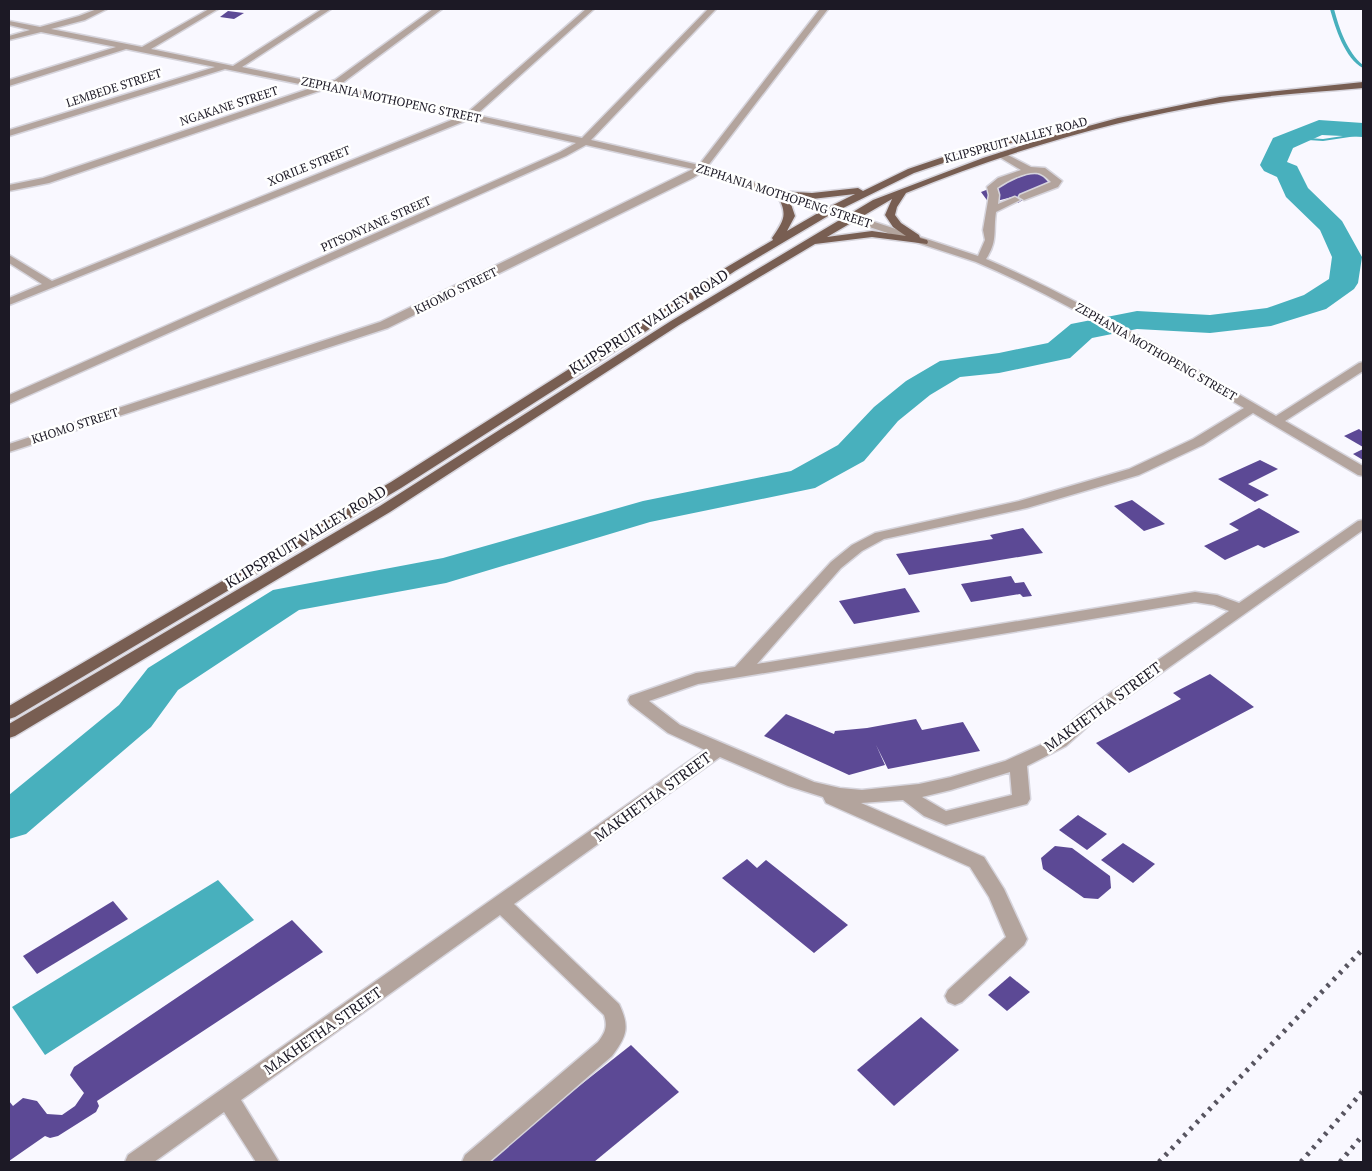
<svg xmlns="http://www.w3.org/2000/svg" width="1372" height="1171" viewBox="0 0 1372 1171" font-family="'PT Serif',serif">
<rect width="100%" height="100%" fill="#f9f8ff"/>
<!-- water -->
<polygon fill="#48b0bd" points="218,880 254,920 45,1055 12,1007"/>
<g fill="none" stroke-linecap="round" stroke-linejoin="round">
<!-- stream -->
<g fill="#48b0bd" fill-rule="evenodd">
<path d="M 1330,9 L 1334,9 C 1339,28 1347,52 1363,65 L 1363,68 C 1345,59 1335,27 1330,9 Z"/>
<polygon points="1363,133 1363,135 1323,141 1293,139 1291,138 1293,137 1323,139"/>
</g>
<!-- river -->
<polygon fill="#48b0bd" fill-rule="evenodd" points="1319,120 1363,123 1363,137 1322,135 1293,148 1287,162 1297,166 1308,188 1342,221 1362,257 1358,283 1354,289 1326,309 1271,326 1210,333 1137,329 1092,338 1070,358 999,373 960,377 930,395 898,421 864,461 815,488 650,522 446,583 299,610 178,690 151,727 26,834 9,839 9,795 119,705 148,668 273,590 443,558 643,501 791,471 838,445 874,407 906,381 940,361 999,353 1048,343 1071,324 1137,311 1210,315 1267,308 1304,295 1329,279 1332,257 1320,230 1286,197 1277,177 1264,171 1260,165 1273,138"/>
</g>
<!-- building -->
<g fill="#5c4995">
<polygon points="228,11 244,13 234,19 220,17"/>
<polygon points="1033,172 1039,172 1049,183 1022,194 1026,198 1018,203 1012,197 989,203 981,192"/>
<polygon points="1359,429 1363,432 1363,447 1344,436"/>
<polygon points="1363,449 1363,460 1353,454"/>
<polygon points="1260,460 1278,469 1248,484 1269,495 1255,502 1218,479"/>
<polygon points="1132,500 1165,524 1144,531 1114,506"/>
<polygon points="1259,508 1300,532 1264,548 1258,545 1225,560 1204,546 1239,530 1229,524"/>
<polygon points="1023,528 1043,553 909,575 896,554 993,539 990,535"/>
<polygon points="1011,576 1015,583 1024,582 1032,596 1023,597 1020,594 971,602 961,584"/>
<polygon points="905,588 920,612 854,624 839,601"/>
<polygon points="1210,674 1254,707 1129,773 1096,743 1181,699 1173,693"/>
<polygon points="786,714 834,734 835,731 867,728 916,719 922,730 963,722 980,751 888,769 876,745 885,765 849,775 764,736"/>
<polygon points="1078,815 1107,834 1087,850 1059,830"/>
<polygon points="1123,843 1155,864 1133,883 1101,860"/>
<polygon points="1055,846 1072,848 1110,876 1111,888 1098,899 1084,898 1043,869 1041,858"/>
<polygon points="747,859 757,868 766,860 848,925 814,953 722,878"/>
<polygon points="113,901 128,919 37,974 23,956"/>
<polygon points="292,920 323,952 97,1101 99,1106 96,1112 58,1136 50,1138 45,1136 9,1161 9,1101 13,1106 23,1098 37,1101 47,1114 62,1115 75,1106 84,1093 70,1075 74,1067"/>
<polygon points="1010,976 1030,992 1007,1011 988,995"/>
<polygon points="921,1017 959,1050 894,1106 857,1070"/>
<polygon points="631,1045 679,1092 594,1162 483,1162"/>
</g>
<g fill="none" stroke-linecap="round" stroke-linejoin="round">
<defs>
<path id="minor" d="M 97,9 L 107,9 L 85,20 L 51,29 L 142,47 L 209,9 L 218,9 L 151,49 L 233,66 L 322,9 L 331,9 L 242,67 L 324,84 L 335,80 L 433,9 L 442,9 L 341,84 L 334,86 L 467,113 L 586,9 L 594,9 L 476,115 L 582,138 L 708,9 L 716,9 L 591,140 L 699,165 L 820,9 L 828,9 L 707,167 L 978,256 L 985,240 L 983,230 L 989,195 L 987,187 L 998,178 L 1021,170 L 996,155 L 1001,152 L 1004,153 L 1031,167 L 1045,168 L 1062,181 L 1058,187 L 1024,200 L 1019,197 L 1020,195 L 1051,182 C 1048,179 1043,174 1038,173 C 1026,171 1007,181 997,188 L 999,195 L 998,204 L 1015,197 L 1020,200 L 996,212 C 993,232 998,241 986,259 C 1087,302 1181,361 1276,416 L 1359,363 L 1363,362 L 1363,371 L 1285,421 L 1363,466 L 1363,476 L 1358,475 L 1253,413 L 1203,445 L 1139,475 L 1027,508 L 884,539 L 862,551 L 841,568 L 757,664 L 1195,592 L 1217,595 L 1239,603 L 1358,521 L 1363,520 L 1363,530 L 1096,719 L 1066,746 L 1027,766 L 1030,799 L 1027,804 L 946,825 L 924,816 L 903,800 L 861,803 L 984,857 L 1004,889 L 1027,939 L 1024,945 L 962,1002 L 955,1005 L 948,1002 L 945,996 L 948,990 L 1006,937 L 989,897 L 970,867 L 826,803 L 823,797 L 788,786 L 720,757 L 514,904 L 619,1004 C 630,1027 627,1036 612,1056 L 489,1162 L 462,1162 L 465,1155 L 598,1042 C 605,1033 608,1027 604,1015 L 500,915 L 241,1100 L 279,1162 L 256,1162 L 224,1112 L 154,1162 L 125,1162 L 128,1155 L 705,750 L 668,733 L 630,704 L 628,700 L 630,696 L 696,673 L 735,667 L 831,562 L 852,545 L 875,533 L 1019,501 L 1129,469 L 1193,439 L 1244,408 C 1156,357 1070,302 976,262 L 702,172 L 693,178 L 388,328 L 9,452 L 9,444 L 380,322 L 693,169 L 586,145 L 566,156 L 9,404 L 9,395 L 560,152 L 576,143 L 470,119 L 9,305 L 9,298 L 42,284 L 9,263 L 9,255 L 52,281 L 459,117 L 325,89 L 49,183 L 9,191 L 9,185 L 43,178 L 314,87 L 225,69 L 9,136 L 9,130 L 215,67 L 126,49 L 9,86 L 9,80 L 116,47 L 41,32 L 9,40 L 9,36 L 30,30 L 9,25 L 9,21 L 40,27 L 79,16 ZM 1195,602 L 1214,605 L 1229,611 L 1084,711 L 1049,741 L 1005,761 L 951,777 L 919,784 L 862,790 L 840,788 L 814,782 L 680,725 L 649,701 L 698,684 ZM 1010,772 L 1012,795 L 946,811 L 922,797 L 951,790 Z"/>
<g id="major">
<path d="M 1363,82 L 1363,88 C 1315,92 1267,95 1219,103 C 1112,120 1006,152 906,193 L 897,207 L 895,215 L 901,223 L 919,235 L 920,238 L 927,240 L 928,242 L 927,244 L 872,237 L 815,244 L 679,325 L 390,512 L 15,736 L 9,738 L 9,724 L 380,506 L 671,321 L 873,200 L 983,158 L 1048,137 L 1118,118 L 1220,97 ZM 892,199 L 885,215 L 893,227 L 906,236 L 872,231 L 827,237 Z"/>
<path d="M 1027,133 L 1032,136 L 1030,138 L 967,155 L 914,173 L 833,213 L 735,271 L 645,332 L 401,488 L 15,717 L 9,719 L 9,706 L 391,482 L 637,326 L 727,267 L 773,240 L 772,238 C 785,219 788,214 776,193 L 777,191 L 812,193 L 858,188 L 863,191 L 908,169 L 961,151 ZM 855,194 L 825,209 L 787,231 L 795,216 L 789,198 L 812,199 Z"/>
</g>
</defs>
<!-- minor casing -->
<use href="#minor" stroke="#d6d4dc" stroke-width="3"/>
<!-- major casing -->
<use href="#major" stroke="#d6d4dc" stroke-width="3"/>
<!-- minor -->
<use href="#minor" fill="#b3a49d" fill-rule="evenodd"/>
<!-- major -->
<use href="#major" fill="#785e52" fill-rule="evenodd"/>
<!-- rail -->
<g stroke="#57545f" stroke-width="5" stroke-dasharray="3 6" stroke-linecap="butt">
<polyline points="1159,1162 1363,949"/>
<polyline points="1301,1162 1363,1091"/>
<polyline points="1340,1162 1363,1135"/>
</g>
</g>
<g text-anchor="middle" stroke-width="5" stroke-linejoin="round" paint-order="stroke">
<!-- far-street labels -->
<g font-size="12" fill="#1c1925" stroke="#fff">
<text transform="translate(114 88) rotate(-18)" y="4">LEMBEDE STREET</text>
<text transform="translate(391 100) rotate(12)" y="4">ZEPHANIA MOTHOPENG STREET</text>
<text transform="translate(229 106) rotate(-18)" y="4">NGAKANE STREET</text>
<text transform="translate(1016 140) rotate(-15)" y="4">KLIPSPRUIT VALLEY ROAD</text>
<text transform="translate(309 166) rotate(-22)" y="4">XORILE STREET</text>
<text transform="translate(784 196) rotate(18)" y="4">ZEPHANIA MOTHOPENG STREET</text>
<text transform="translate(376 224) rotate(-24)" y="4">PITSONYANE STREET</text>
<text transform="translate(456 291) rotate(-26)" y="4">KHOMO STREET</text>
<text transform="translate(1156 352) rotate(30)" y="4">ZEPHANIA MOTHOPENG STREET</text>
<text transform="translate(75 426) rotate(-18)" y="4">KHOMO STREET</text>
</g>
<!-- street labels -->
<g font-size="15" fill="#1c1925" stroke="#fff">
<text transform="translate(649 322) rotate(-32)" y="5">KLIPSPRUIT VALLEY ROAD</text>
<text transform="translate(306 537) rotate(-31)" y="5">KLIPSPRUIT VALLEY ROAD</text>
<text transform="translate(1103 707) rotate(-36)" y="5">MAKHETHA STREET</text>
<text transform="translate(653 797) rotate(-36)" y="5">MAKHETHA STREET</text>
<text transform="translate(323 1031) rotate(-35)" y="5">MAKHETHA STREET</text>
</g>
</g>
<!-- border -->
<rect width="1372" height="1171" fill="none" stroke="#1c1925" stroke-width="20"/>
</svg>
